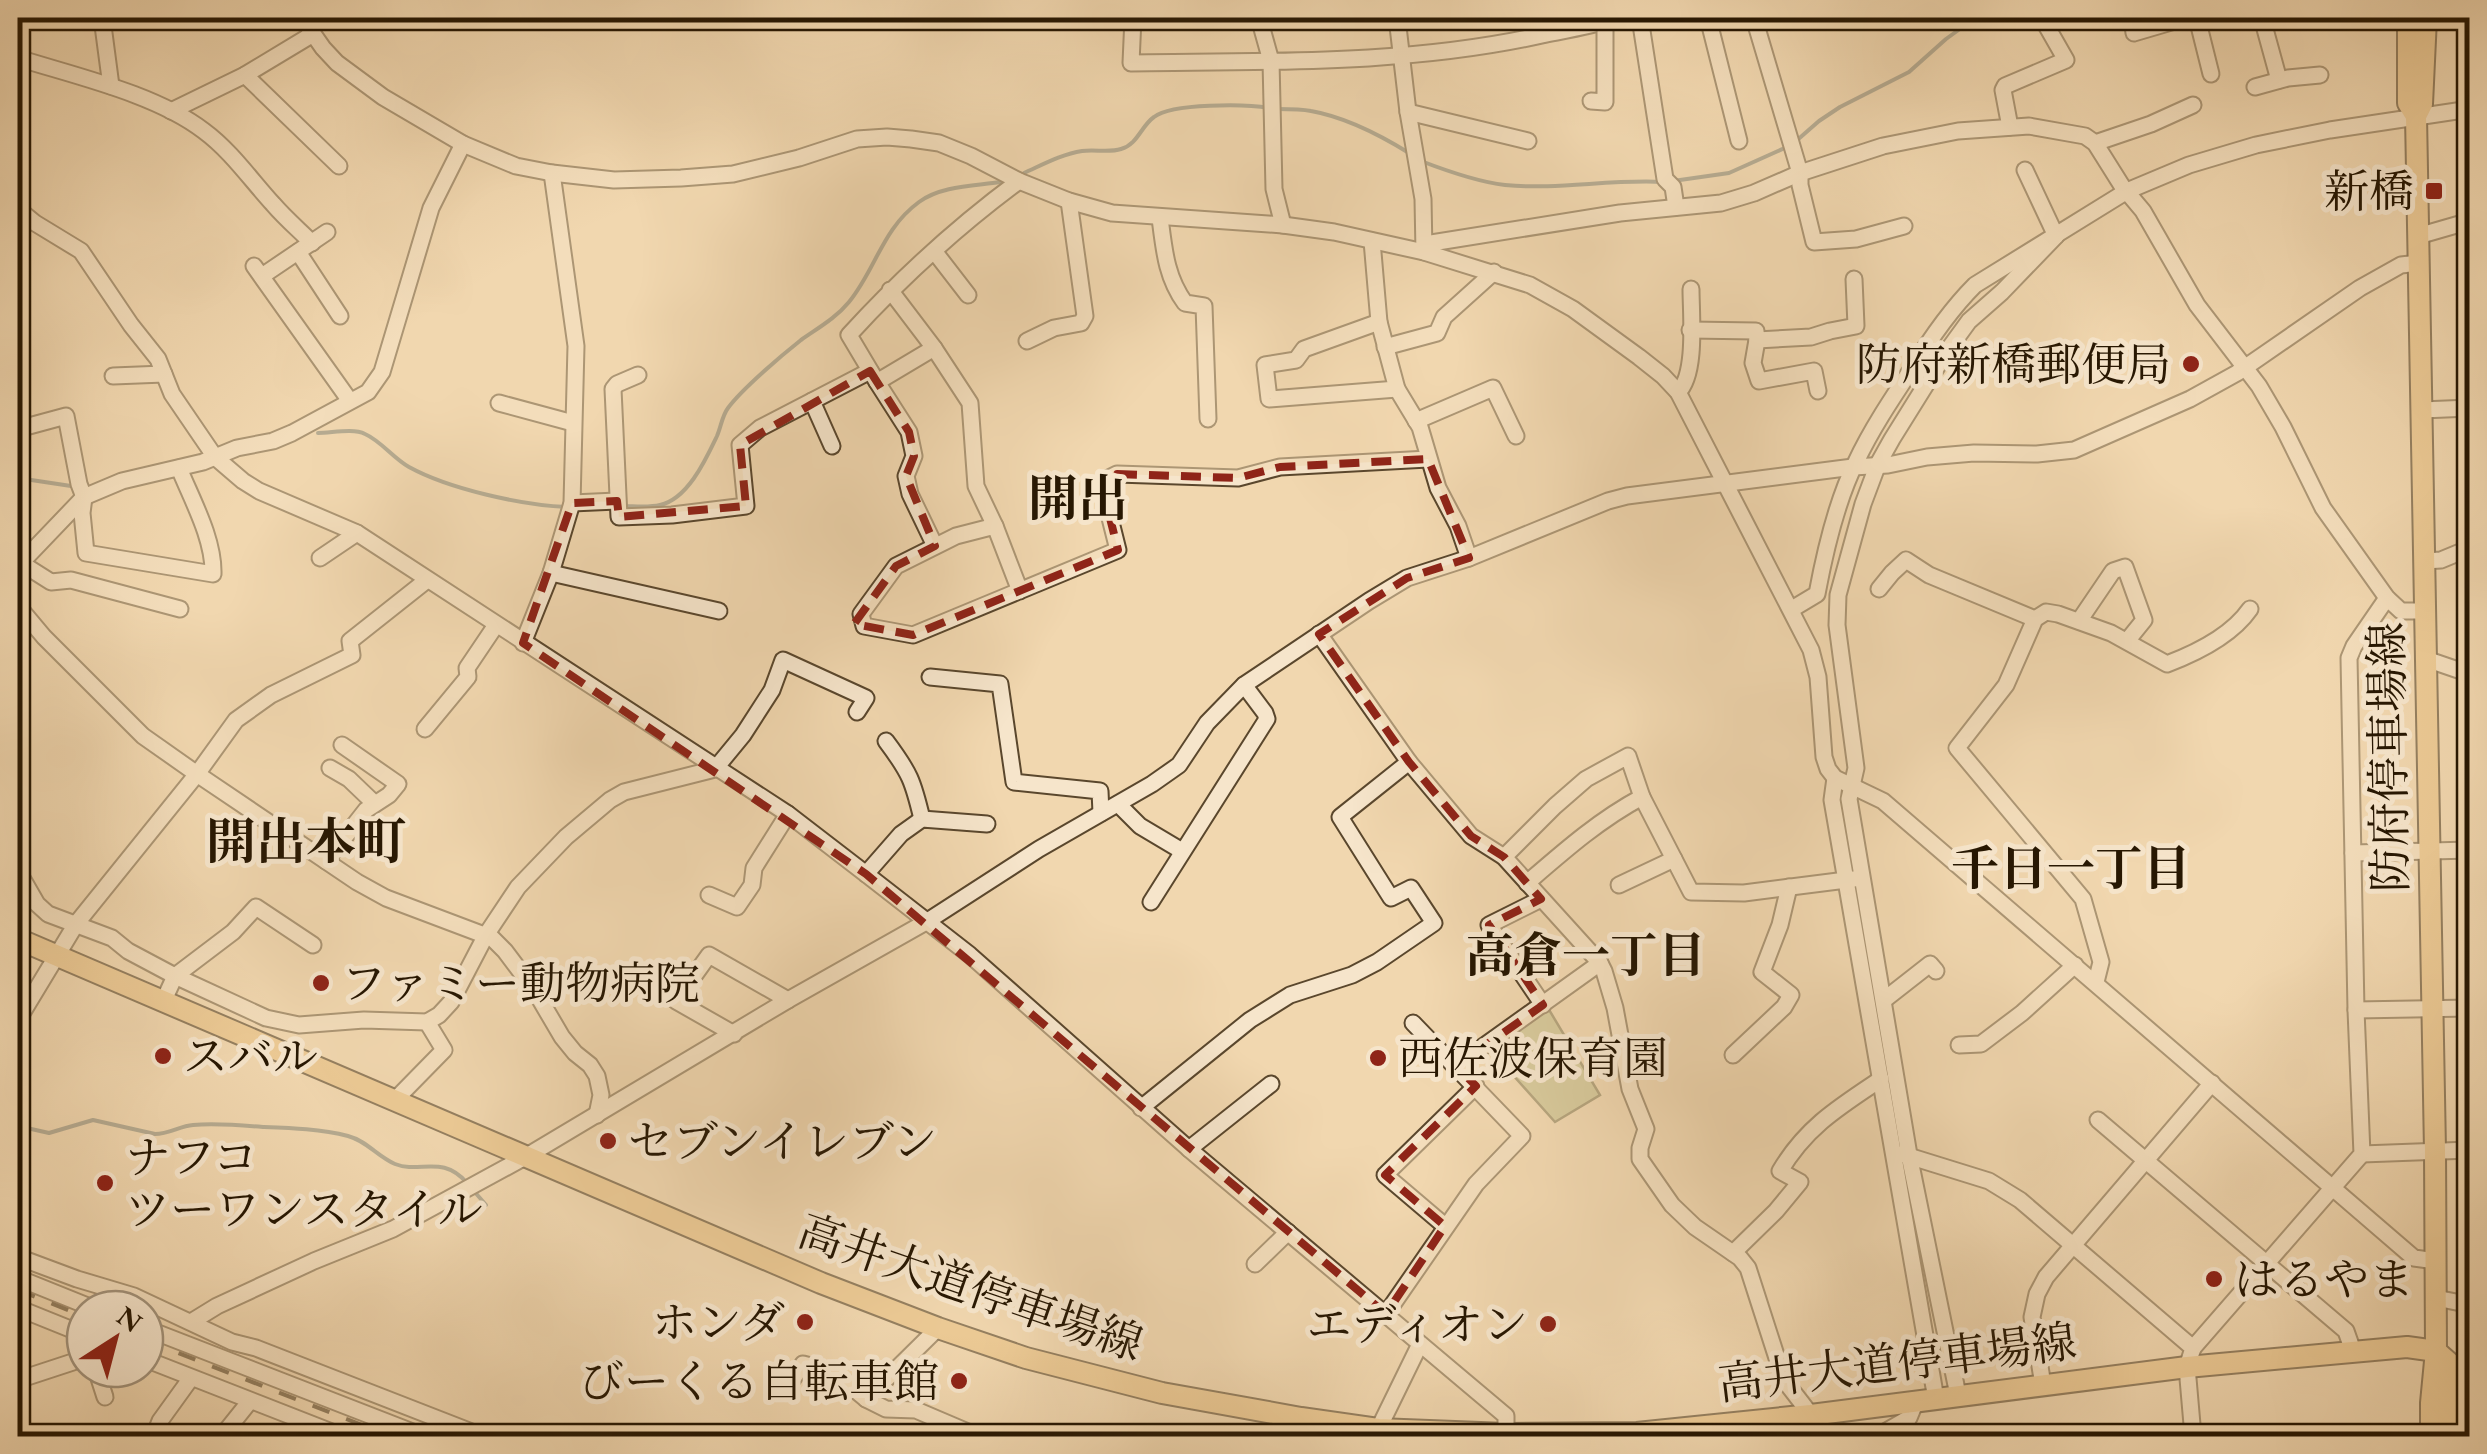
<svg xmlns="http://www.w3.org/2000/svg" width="2487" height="1454" viewBox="0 0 2487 1454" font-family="'EB Garamond','Noto Serif JP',serif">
<rect width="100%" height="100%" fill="#f1d7af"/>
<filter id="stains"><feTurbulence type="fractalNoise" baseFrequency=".002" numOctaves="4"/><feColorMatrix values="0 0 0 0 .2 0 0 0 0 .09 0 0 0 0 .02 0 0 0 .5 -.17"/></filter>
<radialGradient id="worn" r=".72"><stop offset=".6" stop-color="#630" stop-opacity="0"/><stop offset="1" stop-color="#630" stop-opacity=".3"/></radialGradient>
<!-- park -->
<polygon fill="#bdbd88" stroke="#726a45" stroke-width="2.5" points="1545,1003 1600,1095 1555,1122 1485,1044"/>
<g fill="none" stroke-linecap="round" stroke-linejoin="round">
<!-- stream -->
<g stroke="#70776e" stroke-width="4">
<path d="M 1278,109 C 1289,109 1301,109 1311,111 C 1345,117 1380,135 1409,153"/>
<polyline points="1795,142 1819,121 1840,107 1909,72 1946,39 1975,18"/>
<path d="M 1421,161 C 1447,171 1478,182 1505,185 C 1558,190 1610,179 1663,182"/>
<path d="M 1024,173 C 1042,165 1062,154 1082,151 C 1095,149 1109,153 1121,149 C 1138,144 1141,126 1154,117 C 1172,103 1246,104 1269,108"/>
<polyline points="1673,181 1729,173 1787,147"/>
<path d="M 318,433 C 332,433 353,428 365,434 C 381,441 393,458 409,467 C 449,489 521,505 567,507"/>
<polyline points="18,478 71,486"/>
<path d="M 622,506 C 634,506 648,508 660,505 C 688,499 706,459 717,436 C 721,427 722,416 728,408 C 742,389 782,355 801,340 C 818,328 836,318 849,302 C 876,269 882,229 919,202 C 941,186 973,186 1000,182"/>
<path d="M 18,1126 L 49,1133 L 93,1120 L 155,1134 C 169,1134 180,1126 193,1125 C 216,1123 240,1125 263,1127 C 291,1128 321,1129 348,1136 C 367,1141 378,1157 395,1164 C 420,1174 442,1154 467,1183"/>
<polyline points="473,1190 486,1205"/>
</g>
<defs>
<g id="minor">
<polyline points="102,18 111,86"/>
<polyline points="302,18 323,48 337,63 383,97 463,144 516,166 552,173 614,180 681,178 733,174 799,158 857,139 887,137 911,139 939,143 971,156 1019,181 1069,201 1112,213 1283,225 1334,232 1424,252 1530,285 1573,309 1639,357 1663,376 1678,392 1811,650 1818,677 1824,757 1828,769 1835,778 1883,801 2414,1258 2436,1261"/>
<path d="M 1133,18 L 1131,63 C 1268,61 1408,65 1542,35 C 1567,30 1592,26 1616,18"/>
<polyline points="1259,18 1271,61 1274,189 1283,225"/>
<polyline points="1397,18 1408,112 1423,199 1424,252"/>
<polyline points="1640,18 1665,179 1673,187 1676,207"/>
<polyline points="1708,18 1739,141"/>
<polyline points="1754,18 1800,173 1800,185 1814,242 1856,239 1904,226"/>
<polyline points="2132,18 2134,33 2185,18"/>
<polyline points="2197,18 2211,74"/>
<polyline points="2262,18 2279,80"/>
<path d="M 18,58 C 75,76 156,94 204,131 C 231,151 251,180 273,204 C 285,218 299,230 312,243"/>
<polyline points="245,75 339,166"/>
<polyline points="2255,87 2288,78 2320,75"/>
<polyline points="1591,101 1605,102 1605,22"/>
<polyline points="171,111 245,75 313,34"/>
<polyline points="1408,112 1528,141"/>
<polyline points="2010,127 2003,90 2005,86 2066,60 2042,18"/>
<polyline points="2095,143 2151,124 2193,105"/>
<polyline points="2025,170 2056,236"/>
<polyline points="18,209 35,223 81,251 131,325 158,359 172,394 215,457 243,481 259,491 357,533 788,814 866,874 970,955 1189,1149 1506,1416 1506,1434"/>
<path d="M 1160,218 C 1164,249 1166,277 1185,303 L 1204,306 L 1208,419"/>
<polyline points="2418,236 2470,221"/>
<polyline points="1372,241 1379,322 1397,389 1420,427 1438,488 1458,526 1469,558"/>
<polyline points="1425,244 1620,213 1721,203 1754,193 1800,173 1883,146 1958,131 2029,126 2085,136 2095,143 2122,186 2143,211 2197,305 2259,386 2283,427 2323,508 2387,598 2401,611 2425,611"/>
<polyline points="934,251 968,295"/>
<polyline points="298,252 340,316"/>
<polyline points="254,266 350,401"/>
<polyline points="262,276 327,232"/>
<path d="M 890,290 L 934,348 L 877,382 L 849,335 C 901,278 957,227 1019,181"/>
<polyline points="1379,322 1304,349 1296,360 1265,365 1269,399 1397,389"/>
<polyline points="1690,330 1756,331 1757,340 1811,337 1830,331 1856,326 1854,279"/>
<polyline points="1757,340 1753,363 1759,381 1814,371 1818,391"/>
<polyline points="1027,341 1054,328 1081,323 1085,316 1069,201"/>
<polyline points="1385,347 1437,333 1444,317 1494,272"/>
<polyline points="934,348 970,403 976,486 995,526"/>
<polyline points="638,375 617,384 613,389 619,517 672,515 746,506 740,445 760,428 870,371"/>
<polyline points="113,376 164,374"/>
<polyline points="877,382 909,432 914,456 906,476 910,494 935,546"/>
<path d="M 1678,392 C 1697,375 1691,314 1691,289"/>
<polyline points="812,401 832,446"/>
<polyline points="499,403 573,423"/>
<polyline points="2422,410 2470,408"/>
<polyline points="1416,421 1493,388 1516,436"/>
<path d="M 18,429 L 66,416 L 79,484 L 84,497 L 82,513 L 86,553 L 213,574 C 214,539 192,500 179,468"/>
<polyline points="572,503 617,501"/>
<polyline points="320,558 357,533"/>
<polyline points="2424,561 2441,560 2470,548"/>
<polyline points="21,563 51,582 71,580 180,609"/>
<polyline points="18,566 84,497 122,481 203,462 237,448 273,441 292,433 368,392 382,372 431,208 463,144"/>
<polyline points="551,573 719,611"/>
<polyline points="1879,589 1892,573 1906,560 1929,575 2035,619"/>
<polyline points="1020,591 995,526 956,536 896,566 861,614 864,626 913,635 1118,550 1105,498 1109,478 1117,474 1238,478 1280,467 1428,459"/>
<polyline points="18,606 44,637 143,736 197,774 357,882 386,898 492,938 505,951 535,991 562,1037 575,1053 590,1065 597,1076 601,1095 597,1115"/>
<path d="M 1792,609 L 1817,594 C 1825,551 1836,502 1856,462 C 1871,430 1891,400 1911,370 C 1930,339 1949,311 1975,285 L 2127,191 L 2189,165 L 2256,145 L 2330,130 L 2470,109"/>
<polyline points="2079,621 2113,571 2125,567 2144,620 2127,641"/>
<polyline points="1319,634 1409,762 1471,836 1504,857 1600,963 1604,971 1615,1008 1630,1089 1646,1129 1640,1148 1640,1159 1672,1205 1695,1227 1740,1258 1748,1268 1784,1380 1811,1415"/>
<polyline points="523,643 551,573 572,503 576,346 552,173"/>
<polyline points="2426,659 2461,671 2470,678"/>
<polyline points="930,677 1000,684 1014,782 1100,791 1101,813"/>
<polyline points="425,729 468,677 467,668 496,625"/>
<path d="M 886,741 C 910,773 913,781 922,819"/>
<polyline points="330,768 349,779 374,803"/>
<polyline points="1835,778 1832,800 1936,1399"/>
<polyline points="1118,804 1140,826 1182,851"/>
<polyline points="2353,853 2470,850"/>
<polyline points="1504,857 1555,806 1586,779 1628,756 1642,797 1691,892 1744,893 1854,879"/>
<polyline points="326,861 366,810 389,795 398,784 342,745"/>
<polyline points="18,871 37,904 48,914 112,938 128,951 175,976 266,1018 299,1025 364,1020 427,1022 439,1015 451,1002 486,935 518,887 566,837 610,800 624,792 715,769 743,735 772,690 783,660 866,698 857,712"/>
<polyline points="866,874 901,834 922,819 987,824"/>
<path d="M 1527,883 C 1564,851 1599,820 1642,797"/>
<polyline points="1619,885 1674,859"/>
<polyline points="709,895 737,907 752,885 754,868 788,814"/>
<polyline points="1541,899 1489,925 1543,1005"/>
<polyline points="1151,902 1267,719 1265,713 1244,685"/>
<path d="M 2096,982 L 2101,962 L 2083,899 L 1957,748 L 2006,685 L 2035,619 L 2046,612 L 2058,614 L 2111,633 L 2167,664 C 2196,653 2232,635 2250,609"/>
<polyline points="164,1000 175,976 233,932 256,907 313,945"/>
<polyline points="1884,1000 1930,964 1936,971"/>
<polyline points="2356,1010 2470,1008"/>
<polyline points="18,1020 76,924 197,774 236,720 271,695 352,655 350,641 427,580"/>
<polyline points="734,1034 676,1001 709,955 788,1000"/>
<polyline points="1959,1045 1981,1044 2022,1013 2075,965"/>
<polyline points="1733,1055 1784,1007 1791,995 1762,972 1780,925 1789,887"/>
<polyline points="1456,1066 1600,963"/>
<polyline points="395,1100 444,1050 427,1022"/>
<polyline points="1141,1108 1250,1020 1290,995 1352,975 1377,962 1434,923 1411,888 1391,898 1340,817 1409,762"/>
<polyline points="2098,1120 2346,1331 2353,1351"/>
<polyline points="1189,1149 1271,1084"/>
<polyline points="1902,1154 1989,1181 2020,1200 2193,1348 2187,1367 2193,1436"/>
<polyline points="2362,1154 2470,1150"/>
<polyline points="1445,1226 1385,1175 1476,1086"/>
<path d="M 1733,1253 L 1776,1211 L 1800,1182 L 1780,1171 C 1806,1127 1839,1107 1881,1079"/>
<polyline points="18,1257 77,1279 134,1296 232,1342 256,1348 482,1436"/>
<polyline points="1255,1264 1288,1232"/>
<polyline points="18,1278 95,1309"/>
<polyline points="2436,1298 2461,1303 2470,1310"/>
<polyline points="18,1308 85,1335"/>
<polyline points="1386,1314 1476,1184 1522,1136 1413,1023"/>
<polyline points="191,1322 217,1306 314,1261 393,1229 527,1156 788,1000 926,922 1039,849 1152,784 1179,765 1207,723 1244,685 1369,601 1407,578 1469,558 1608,501 1627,496 1853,467 1888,465 1927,457 1974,453 2037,454 2074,450 2190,399 2237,373 2360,288 2401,265 2419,263"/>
<polyline points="145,1328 423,1436"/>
<polyline points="2193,1348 2362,1154 2356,1010 2349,658 2354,646 2387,598"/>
<polyline points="145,1359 342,1436"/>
<polyline points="96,1369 105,1397"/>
<polyline points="18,1380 85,1358"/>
<polyline points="792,1380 803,1364 826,1370 843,1380 866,1399 886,1409 916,1410 970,1433 969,1436"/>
<polyline points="2043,1385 2032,1317 2037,1294 2046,1277 2212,1083"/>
<polyline points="1958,1395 1909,1155 1849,799 1856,768 1837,625 1838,595 1863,504 1878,464 1892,439 1945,354 1969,321 2002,292 2056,236"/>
<polyline points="866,1399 938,1328"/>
<polyline points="1376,1434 1420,1344"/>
<polyline points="154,1436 160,1421 191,1378"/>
<polyline points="222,1436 250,1401"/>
<polyline points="1878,1436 1909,1418 1916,1401"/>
</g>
<g id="major">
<polyline points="2408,18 2408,103 2416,116"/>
<polyline points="2426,18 2422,104 2416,116 2435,1150 2436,1351 2431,1403 2431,1436"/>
<polyline points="18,939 821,1283 938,1328 1026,1358 1162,1393 1301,1418 1378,1429 1506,1434 1637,1433 1811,1415 2187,1367 2407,1347 2436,1351"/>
<polyline points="2437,1352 2470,1381"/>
<polyline points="2438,1357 2448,1386 2449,1436"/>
</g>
</defs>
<!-- minor casing -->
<use href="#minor" stroke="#5a472d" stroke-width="19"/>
<!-- major casing -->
<use href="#major" stroke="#271702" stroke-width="24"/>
<!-- minor -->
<use href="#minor" stroke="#f6e5cb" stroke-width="15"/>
<!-- major -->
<use href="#major" stroke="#e8bc78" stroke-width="20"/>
<!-- rail -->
<g stroke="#271702" stroke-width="4" stroke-dasharray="18 18" stroke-linecap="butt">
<polyline points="18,1290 85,1317"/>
<polyline points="145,1340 390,1436"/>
</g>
</g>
<!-- marked area -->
<path d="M0 0H2487V1454H0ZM 870,371 L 909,432 L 914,456 L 906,476 L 935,546 L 896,566 L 854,624 L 913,635 L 1118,550 L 1105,498 L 1117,474 L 1238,478 L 1280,467 L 1428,459 L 1469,558 L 1407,578 L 1319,634 L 1409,762 L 1471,836 L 1504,857 L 1541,899 L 1489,925 L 1543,1005 L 1456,1066 L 1476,1086 L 1385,1175 L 1445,1226 L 1386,1314 L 866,874 L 523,643 L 572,503 L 617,501 L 619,517 L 746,506 L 740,445 Z" fill="#f1d7af" fill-opacity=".55" fill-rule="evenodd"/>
<path fill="none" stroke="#8f2418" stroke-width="8" stroke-dasharray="20 12" stroke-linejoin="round" d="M 870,371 L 909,432 L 914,456 L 906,476 L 935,546 L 896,566 L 854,624 L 913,635 L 1118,550 L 1105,498 L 1117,474 L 1238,478 L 1280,467 L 1428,459 L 1469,558 L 1407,578 L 1319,634 L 1409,762 L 1471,836 L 1504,857 L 1541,899 L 1489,925 L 1543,1005 L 1456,1066 L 1476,1086 L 1385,1175 L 1445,1226 L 1386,1314 L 866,874 L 523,643 L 572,503 L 617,501 L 619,517 L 746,506 L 740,445 Z"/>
<!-- markers -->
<g fill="#8f2418" stroke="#f6e5cb" stroke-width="4">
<rect x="2424" y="181" width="20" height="20" rx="5"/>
<circle cx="2191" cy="364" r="10"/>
<circle cx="321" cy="983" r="10"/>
<circle cx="163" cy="1056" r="10"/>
<circle cx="1378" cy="1058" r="10"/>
<circle cx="608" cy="1141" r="10"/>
<circle cx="105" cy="1183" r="10"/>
<circle cx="2214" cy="1279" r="10"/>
<circle cx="805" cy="1322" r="10"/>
<circle cx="1548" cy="1324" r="10"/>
<circle cx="959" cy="1381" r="10"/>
</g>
<g text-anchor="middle" stroke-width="10" stroke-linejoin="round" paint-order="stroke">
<!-- poi labels -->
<g font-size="45" fill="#271702" stroke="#f6e5cb" text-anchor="start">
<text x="2414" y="207" text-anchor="end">新橋</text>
<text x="2171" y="380" text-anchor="end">防府新橋郵便局</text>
<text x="341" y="999">ファミー動物病院</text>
<text x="183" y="1072">スバル</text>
<text x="1398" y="1074">西佐波保育園</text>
<text x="628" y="1157">セブンイレブン</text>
<text x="125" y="1173">ナフコ<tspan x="125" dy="52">ツーワンスタイル</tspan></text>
<text x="2234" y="1295">はるやま</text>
<text x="785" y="1338" text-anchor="end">ホンダ</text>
<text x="1528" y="1340" text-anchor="end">エディオン</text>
<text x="939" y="1397" text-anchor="end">びーくる自転車館</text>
</g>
<!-- street labels -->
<g font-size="45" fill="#271702" stroke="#f6e5cb">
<text transform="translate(2388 757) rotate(-91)" y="16">防府停車場線</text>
<text transform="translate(971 1287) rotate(19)" y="16">高井大道停車場線</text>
<text transform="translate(1897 1362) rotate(-7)" y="16">高井大道停車場線</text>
</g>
<!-- neighbourhood labels -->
<g font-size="48" font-weight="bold" fill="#271702" stroke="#f6e5cb">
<text x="2071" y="885">千日一丁目</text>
<text x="1586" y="972">高倉一丁目</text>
</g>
<!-- quarter labels -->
<g font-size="50" font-weight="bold" fill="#271702" stroke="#f6e5cb">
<text x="1078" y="516">開出</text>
<text x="306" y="859">開出本町</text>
</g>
</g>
<!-- margin -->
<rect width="2487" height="1454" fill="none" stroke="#f1d7af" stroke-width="60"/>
<rect x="20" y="20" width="2447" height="1414" fill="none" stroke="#271702" stroke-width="5"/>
<rect x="30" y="30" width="2427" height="1394" fill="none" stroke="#271702" stroke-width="2.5"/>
<!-- north arrow -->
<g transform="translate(115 1339) rotate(36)"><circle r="48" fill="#f6e5cb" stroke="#a3937b" stroke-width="2.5"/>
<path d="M0-8L18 38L0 25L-18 38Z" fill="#8f2418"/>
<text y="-15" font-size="28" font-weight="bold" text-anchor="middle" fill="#271702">N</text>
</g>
<rect width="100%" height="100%" filter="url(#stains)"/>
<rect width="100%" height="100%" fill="url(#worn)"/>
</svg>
